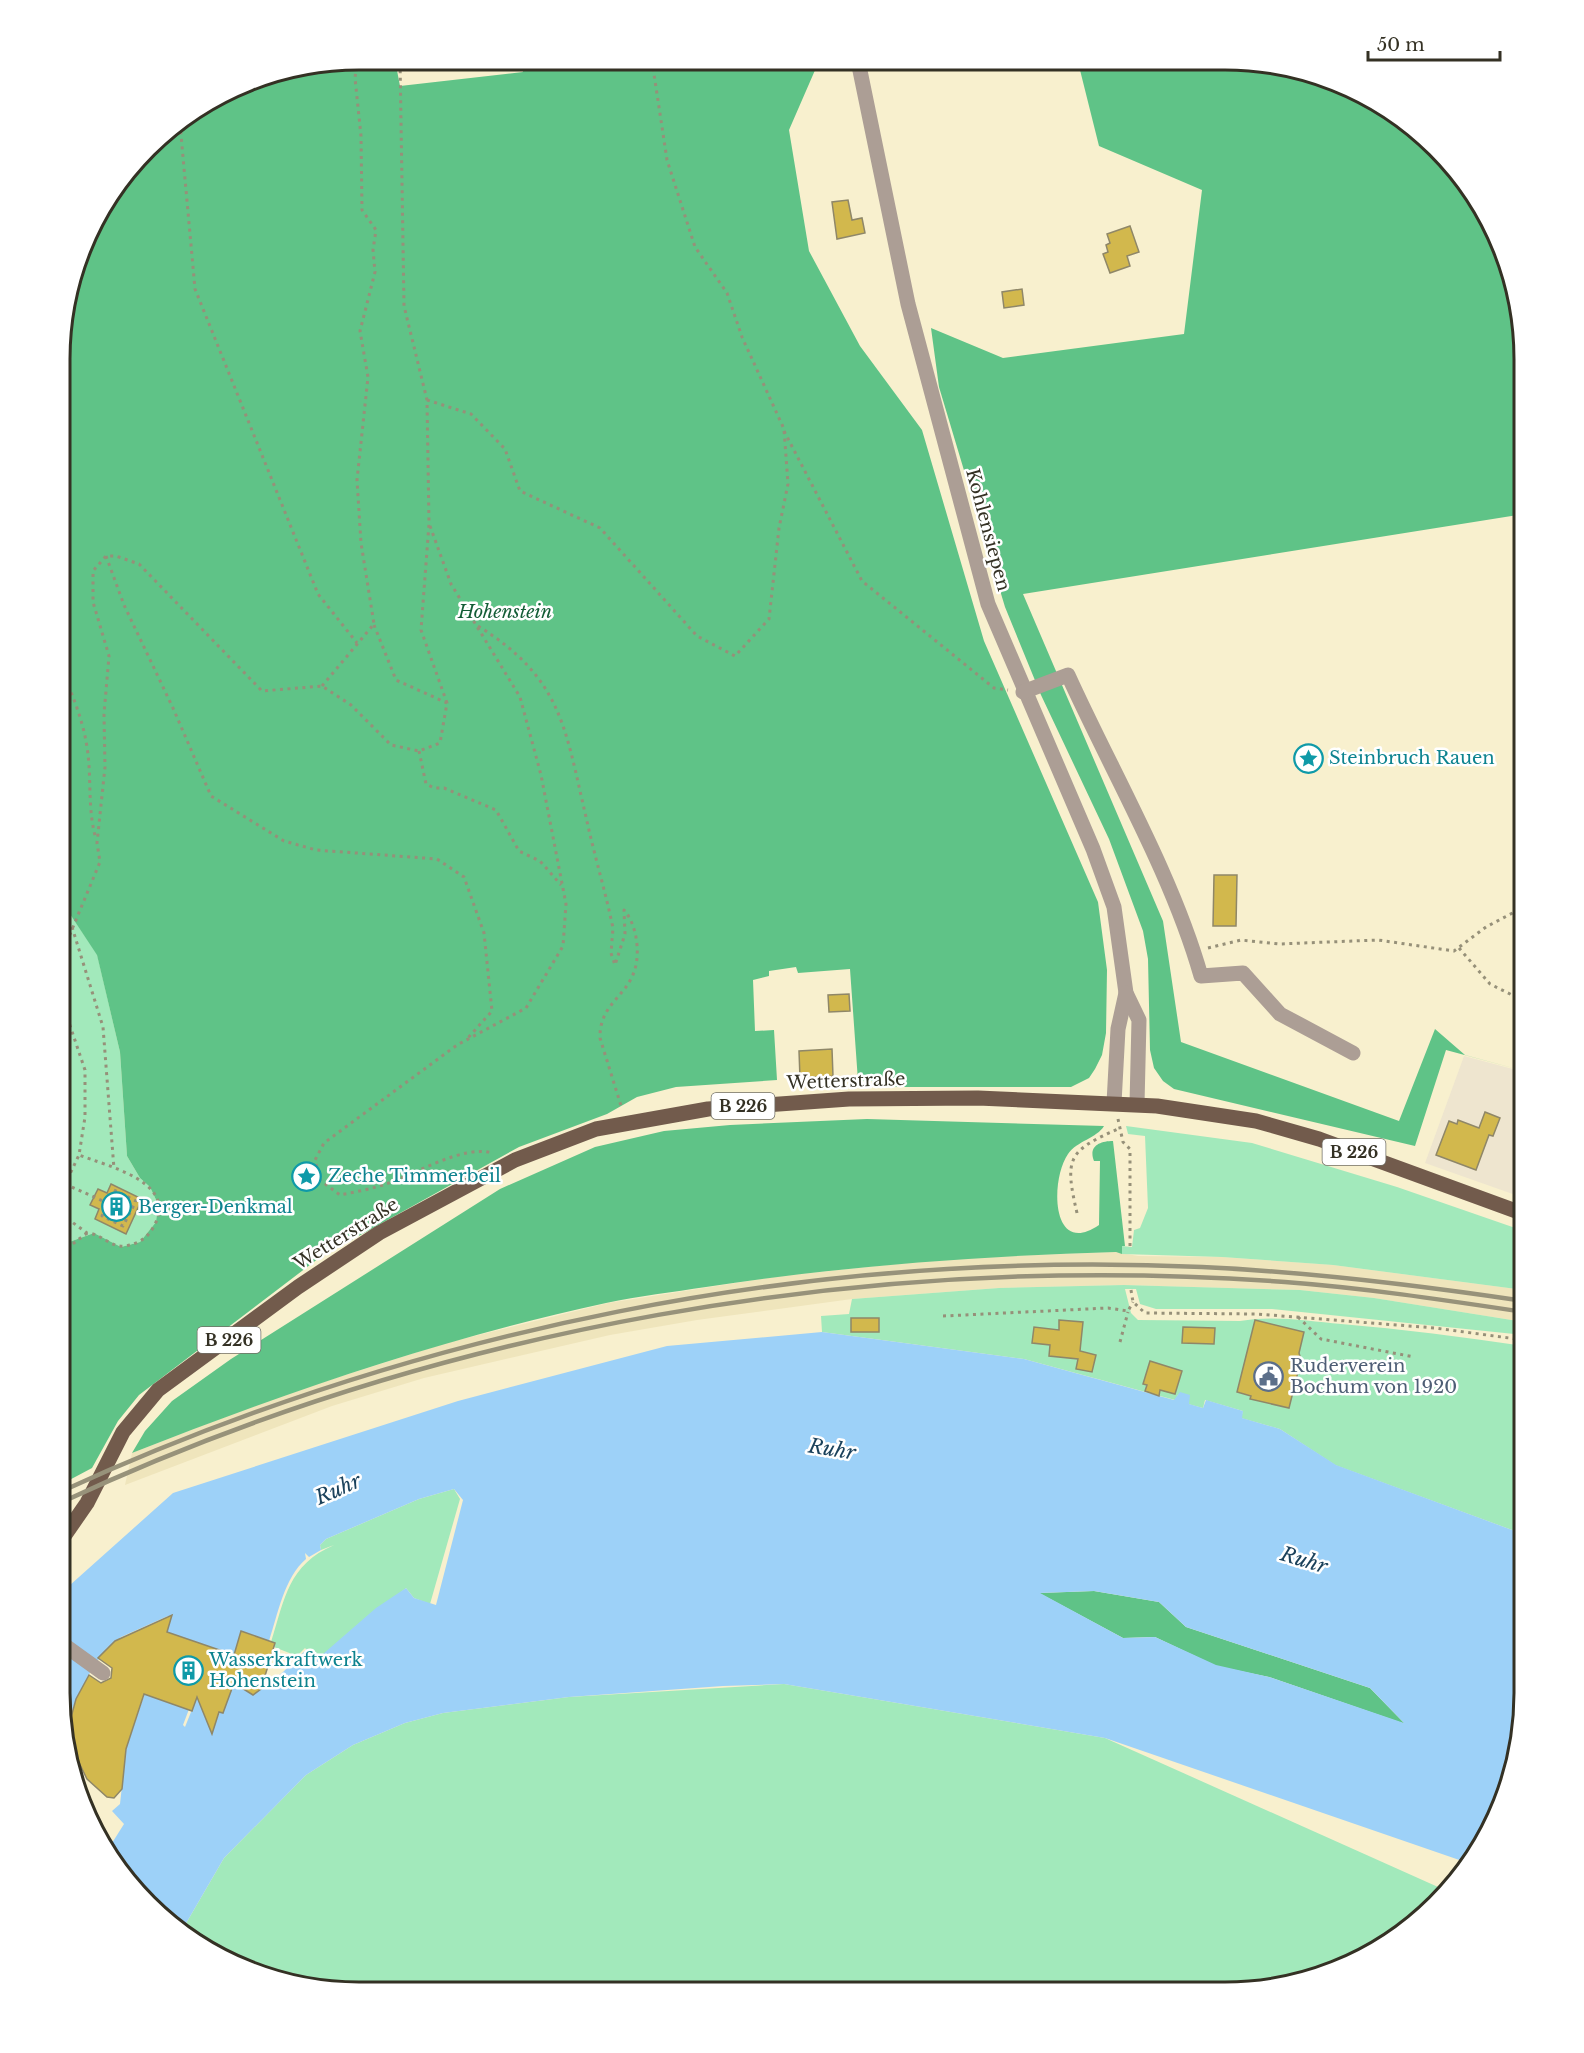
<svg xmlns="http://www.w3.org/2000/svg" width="1584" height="2053" viewBox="0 0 1584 2053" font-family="'Libre Baskerville',serif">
<rect width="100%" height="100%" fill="#f8f0ce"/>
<!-- commercial -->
<polygon fill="#eee5cf" points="1464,1056 1524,1072 1524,1198 1425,1163"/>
<!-- built -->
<polygon fill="#efe5bc" points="1116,1252 1138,1256 1222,1257 1333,1265 1524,1290 1524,1322 1374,1298 1300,1290 1124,1285 999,1288 852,1299 697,1320 610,1335 424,1378 332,1406 125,1485 132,1453 276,1397 446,1343 608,1303 780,1276 956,1258"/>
<!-- green -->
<g fill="#a2e9bb">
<polygon points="62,902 97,954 120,1052 127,1156 140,1178 150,1187 158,1204 156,1222 140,1242 121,1247 94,1233 61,1245"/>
<polygon points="1126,1126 1252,1143 1397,1187 1524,1231 1524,1290 1333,1265 1222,1257 1122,1254 1122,1246 1132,1247 1134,1230 1140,1228 1148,1208 1145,1136 1128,1134"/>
<path d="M 1124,1285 L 1300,1290 L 1374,1298 L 1524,1322 L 1524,1335 L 1272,1309 L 1156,1309 L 1140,1304 L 1136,1289 L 1125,1289 L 1131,1313 L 1138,1320 L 1240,1321 C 1273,1315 1309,1321 1341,1324 C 1402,1329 1463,1337 1524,1346 L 1523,1534 L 1335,1465 L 1280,1429 L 1241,1418 L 1243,1411 L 1205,1400 L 1203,1408 L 1188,1404 L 1178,1395 L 1175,1400 L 1024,1359 L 822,1332 L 821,1316 L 849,1314 L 852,1299 L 999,1288 Z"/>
<path d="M 454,1489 L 460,1499 L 430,1604 L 414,1598 L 406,1588 L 324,1654 L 314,1658 L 305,1648 L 297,1656 L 274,1647 L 275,1643 L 271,1642 C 285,1598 288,1565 334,1545 L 321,1550 L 320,1545 L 326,1539 L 419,1499 Z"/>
<path d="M 784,1684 L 1105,1738 L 1447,1891 L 1422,1919 L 1357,1962 L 1302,1983 L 1225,1993 L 320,1990 C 272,1979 219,1966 181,1932 L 224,1858 L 306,1775 L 353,1745 L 405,1723 L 443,1713 L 569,1697 Z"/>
</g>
<!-- forest -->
<g fill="#5fc387">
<polygon points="359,60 395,60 400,86 523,72 520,60 819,61 789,130 809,251 860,346 922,430 984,641 1098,902 1107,970 1106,1033 1102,1055 1095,1069 1089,1078 1071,1087 881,1087 881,1081 858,1081 850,969 798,973 796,967 769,971 769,976 753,980 755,1031 774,1030 777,1080 676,1087 637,1097 607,1114 519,1147 319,1258 139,1395 118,1421 92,1468 60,1485 61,1245 94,1233 121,1247 140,1242 156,1222 158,1204 150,1187 140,1178 127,1156 120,1052 97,955 62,902 63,320 100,210 162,134 263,76"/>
<polygon points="1078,62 1264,63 1339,83 1391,111 1450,162 1493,227 1514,282 1524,359 1524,514 1023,594 1163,921 1181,1042 1399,1121 1435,1029 1465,1055 1524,1071 1446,1050 1415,1146 1174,1089 1163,1081 1154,1068 1150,1050 1148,959 1143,931 1109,839 1041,695 1005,607 939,387 931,328 1003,358 1184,334 1202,190 1099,146"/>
<path d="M 867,1119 L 1104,1126 C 1097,1138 1077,1141 1068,1154 C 1050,1180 1051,1258 1099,1225 L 1100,1161 L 1094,1161 C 1088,1146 1100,1141 1113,1141 L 1125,1246 L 1122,1246 L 1122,1254 L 1116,1252 C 978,1256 842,1266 706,1287 C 673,1292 639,1296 606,1303 C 443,1338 287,1392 132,1453 L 145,1431 L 172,1401 L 231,1359 L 500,1189 L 595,1147 L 664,1131 L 730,1125 Z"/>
<polygon points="1094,1591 1159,1602 1186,1627 1370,1688 1405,1724 1269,1677 1216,1666 1155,1637 1123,1638 1039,1593"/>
</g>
<!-- water -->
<path fill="#9dd1f8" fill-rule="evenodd" d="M 822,1332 L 1024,1359 L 1174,1400 L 1180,1392 L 1190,1395 L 1189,1404 L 1203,1408 L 1206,1400 L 1243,1411 L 1242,1418 L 1280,1429 L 1336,1465 L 1523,1534 L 1523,1714 L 1508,1790 L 1471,1864 L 1105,1738 L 784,1684 L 723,1686 L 569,1697 L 443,1713 L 405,1723 L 353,1745 L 306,1775 L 224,1858 L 181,1932 L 134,1891 L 107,1851 L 124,1824 L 112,1811 L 120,1804 L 126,1749 L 145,1693 L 194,1696 L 183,1725 L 185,1727 L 197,1697 L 212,1730 L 220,1712 L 224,1710 L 235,1680 L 259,1669 L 251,1694 L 253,1695 L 283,1672 L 307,1649 L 314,1657 L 323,1654 L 376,1608 L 406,1588 L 414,1598 L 436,1605 L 463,1500 L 454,1489 L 419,1499 L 326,1539 L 320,1545 L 321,1550 L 309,1557 L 305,1553 L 306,1559 C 284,1578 278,1614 269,1641 L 241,1631 L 234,1655 L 167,1632 L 170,1618 L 168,1616 L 121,1637 L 107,1648 L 93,1667 L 76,1699 L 66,1729 L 66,1743 L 60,1694 L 60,1594 L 173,1493 L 458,1401 L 667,1346 ZM 1094,1591 L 1159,1602 L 1186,1627 L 1370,1688 L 1404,1723 L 1269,1677 L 1216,1665 L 1155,1637 L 1123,1638 L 1040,1593 Z"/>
<!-- building -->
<g fill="#d2b84d" stroke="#8f8768" stroke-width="1.5">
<polygon points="848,200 852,220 862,218 865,233 837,239 832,202"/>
<polygon points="1130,226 1139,252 1127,256 1130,266 1110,273 1103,254 1108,252 1106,245 1110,243 1107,234"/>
<polygon points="1022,289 1024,305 1004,308 1002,292"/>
<polygon points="1214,875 1237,875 1236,926 1213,926"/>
<polygon points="849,994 850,1011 829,1012 828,995"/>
<polygon points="832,1049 833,1076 800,1078 799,1051"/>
<polygon points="1485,1112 1500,1118 1493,1136 1489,1135 1476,1170 1436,1155 1449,1121 1457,1124 1458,1120 1479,1128"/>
<polygon points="111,1184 142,1199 126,1234 95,1219 99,1209 90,1205 98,1189 107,1193"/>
<rect x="851" y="1318" width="28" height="14"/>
<polygon points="1059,1320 1083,1322 1080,1351 1096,1355 1092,1372 1076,1369 1078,1359 1049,1356 1050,1345 1032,1343 1034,1327 1059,1330"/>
<polygon points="1255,1320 1304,1332 1299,1353 1301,1360 1289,1408 1250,1399 1251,1396 1237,1392"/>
<polygon points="1183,1327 1215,1328 1214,1344 1182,1343"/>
<polygon points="1150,1361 1182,1371 1175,1394 1160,1390 1159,1396 1145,1391 1147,1385 1143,1384"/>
<polygon points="172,1615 167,1632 234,1655 241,1631 275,1643 261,1689 253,1695 234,1683 223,1713 219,1712 212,1734 197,1697 192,1711 144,1694 126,1749 122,1789 114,1798 107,1797 87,1779 66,1736 76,1699 89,1675 101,1683 111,1678 112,1668 98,1658 115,1641"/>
</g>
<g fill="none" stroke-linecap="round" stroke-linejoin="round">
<!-- path -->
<g stroke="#969079" stroke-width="3" stroke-dasharray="3 4.5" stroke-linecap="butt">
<polyline points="180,124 195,289 318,594 357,643"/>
<polyline points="427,400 471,414 505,449 520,491 600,528 697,636 735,656 769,619 779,528 788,484 784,429 742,337 727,293 695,247 667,160 652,61"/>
<polyline points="784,431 862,581 994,688 1008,690"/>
<path d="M 430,526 L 451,584 L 520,697 L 541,775 L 566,904 L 563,946 L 526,1008 L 457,1045 L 324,1143 L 315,1160 L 320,1180 L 340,1195 C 355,1192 371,1189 386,1184 C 414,1175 463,1144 493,1153"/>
<polyline points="106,556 124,605 173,708 211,796 284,841 316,850 437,859 464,877 484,933 492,1011 467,1039"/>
<polyline points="374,625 396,680 447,703"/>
<path d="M 478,626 C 562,678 565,728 586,817 C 594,854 605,890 613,928 L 611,953 L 615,965 L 625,934 L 624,910 C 632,919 636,933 637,945 C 641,996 599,996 600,1038 L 622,1109"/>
<path d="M 62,672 C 73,695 83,721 87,747 C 92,778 87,808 96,839"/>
<polyline points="322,686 374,624 361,543 357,480 368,377 360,331 375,272 373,250 376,230 362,210 361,136 355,78 357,60"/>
<polyline points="419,751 426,784 434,788 444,788 496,810 519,851 540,861 561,885"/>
<polyline points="72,927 103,1027 114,1169"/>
<polyline points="1208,948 1241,940 1279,944 1378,940 1454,951 1486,927 1524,907"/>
<polyline points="1459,948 1490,984 1524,1001"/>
<polyline points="61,956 100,862 97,843 105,767 104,714 109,656 93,602 93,571 106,556 116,556 139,564 262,691 322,686 351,705 391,745 419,751 440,743 447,703 421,630 429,524 427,400 404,306 400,60"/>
<polyline points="1118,1119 1123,1142 1130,1149 1130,1246"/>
<polyline points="65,1184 112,1205"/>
<polygon points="114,1190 136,1201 123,1226 102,1216"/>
<polyline points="61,1193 79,1155 85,1117 85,1070 61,999"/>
<path d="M 1077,1213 C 1064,1157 1068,1151 1120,1128"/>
<path d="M 61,1214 L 87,1233 C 101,1233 110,1248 125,1246 C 138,1244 148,1238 154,1226 C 179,1182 107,1166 79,1155"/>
<polyline points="61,1253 87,1233"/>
<polyline points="1131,1290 1133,1302 1145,1313 1257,1314 1435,1328 1524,1340"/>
<polyline points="943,1316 1108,1308 1128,1311 1133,1302"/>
<polyline points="1298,1317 1321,1339 1414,1357"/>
<polyline points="1120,1342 1128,1312"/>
</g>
<!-- minor -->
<g stroke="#ac9e95" stroke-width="15">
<polyline points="858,61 908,304 988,604 1093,849 1114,907 1126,993 1139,1020 1137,1104"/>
<path d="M 1023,692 L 1068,675 C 1112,772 1172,874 1201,976 L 1243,973 L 1280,1014 L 1353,1053"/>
<polyline points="1114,1103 1118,1029 1126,993"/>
<polyline points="60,1642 103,1673"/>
</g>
<!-- major -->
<polyline stroke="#725b4c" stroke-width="15" points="60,1542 87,1503 123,1432 158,1390 298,1287 379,1233 515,1160 596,1129 708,1109 849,1099 978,1098 1157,1106 1256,1121 1319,1139 1524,1214"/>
<!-- rail -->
<g stroke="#97927a" stroke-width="4.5">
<path d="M 60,1492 C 416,1329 811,1249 1202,1267 C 1310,1272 1417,1285 1524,1301"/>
<path d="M 60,1503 C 436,1327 871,1251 1285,1282 C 1365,1288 1444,1300 1524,1312"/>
</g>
</g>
<!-- icons -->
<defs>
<symbol id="sight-ring" viewBox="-11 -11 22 22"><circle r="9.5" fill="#fff" stroke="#0f9aa8" stroke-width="1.5"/><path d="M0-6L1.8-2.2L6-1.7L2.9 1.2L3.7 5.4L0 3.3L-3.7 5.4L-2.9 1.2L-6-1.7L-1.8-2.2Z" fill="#0f9aa8"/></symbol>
<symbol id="building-ring" viewBox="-11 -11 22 22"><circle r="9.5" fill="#fff" stroke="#0f9aa8" stroke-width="1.5"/><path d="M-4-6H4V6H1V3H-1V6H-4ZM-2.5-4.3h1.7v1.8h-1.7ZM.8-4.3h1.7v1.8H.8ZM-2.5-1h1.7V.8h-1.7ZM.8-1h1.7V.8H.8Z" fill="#0f9aa8"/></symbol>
<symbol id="civic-ring" viewBox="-11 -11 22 22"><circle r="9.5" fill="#fff" stroke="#5c6f8a" stroke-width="1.5"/><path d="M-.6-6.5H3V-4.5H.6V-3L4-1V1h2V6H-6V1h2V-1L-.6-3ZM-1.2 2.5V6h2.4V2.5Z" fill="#5c6f8a"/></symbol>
</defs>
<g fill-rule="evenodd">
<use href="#sight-ring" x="1292" y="742" width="33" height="33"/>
<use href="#sight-ring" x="290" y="1160" width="33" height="33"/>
<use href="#building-ring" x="100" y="1190" width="33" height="33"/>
<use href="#civic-ring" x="1252" y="1360" width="33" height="33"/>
<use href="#building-ring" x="172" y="1654" width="33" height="33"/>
</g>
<g text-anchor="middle" stroke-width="5" stroke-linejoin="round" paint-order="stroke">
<!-- shield labels -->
<g fill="#fff" stroke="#716f66" stroke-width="1.5">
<rect x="711.5" y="1093" width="63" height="26" rx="4.5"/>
<rect x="1322.5" y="1139" width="63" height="26" rx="4.5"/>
<rect x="197.5" y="1327" width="63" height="26" rx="4.5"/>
</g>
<g font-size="16" font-weight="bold" fill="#343124">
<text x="743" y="1112">B 226</text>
<text x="1354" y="1158">B 226</text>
<text x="229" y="1346">B 226</text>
</g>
<!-- street labels -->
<g font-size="18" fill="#343124" stroke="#fff">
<text transform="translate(988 530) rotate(75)" y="6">Kohlensiepen</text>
<text transform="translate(846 1081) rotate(-2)" y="6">Wetterstraße</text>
<text transform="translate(346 1234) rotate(-32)" y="6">Wetterstraße</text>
</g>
<!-- park labels -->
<g font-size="18" font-style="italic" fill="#135d36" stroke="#fff">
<text x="505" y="618">Hohenstein</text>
</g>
<!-- culture labels -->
<g font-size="18" fill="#0d838f" stroke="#fff" text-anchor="start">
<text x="1329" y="764">Steinbruch Rauen</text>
<text x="328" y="1182">Zeche Timmerbeil</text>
<text x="138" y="1213">Berger-Denkmal</text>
<text x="209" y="1666">Wasserkraftwerk<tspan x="209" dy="21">Hohenstein</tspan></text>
</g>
<!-- service labels -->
<g font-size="18" fill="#4e5e75" stroke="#fff" text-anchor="start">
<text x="1290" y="1372">Ruderverein<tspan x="1290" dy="21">Bochum von 1920</tspan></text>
</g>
<!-- water labels -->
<g font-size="20" font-style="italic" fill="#1b425c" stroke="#fff">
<text transform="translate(832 1449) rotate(9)" y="7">Ruhr</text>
<text transform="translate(338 1489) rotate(-24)" y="7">Ruhr</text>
<text transform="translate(1304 1560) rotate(17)" y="7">Ruhr</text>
</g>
</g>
<!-- crop -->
<path d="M0 0H1584V2053H0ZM359 70H1225A289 289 0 0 1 1514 359V1693A289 289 0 0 1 1225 1982H359A289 289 0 0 1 70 1693V359A289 289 0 0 1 359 70Z" fill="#fff" fill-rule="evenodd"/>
<path fill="none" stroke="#343124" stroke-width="3" d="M359 70H1225A289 289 0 0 1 1514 359V1693A289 289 0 0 1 1225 1982H359A289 289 0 0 1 70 1693V359A289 289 0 0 1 359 70Z"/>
<!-- scale -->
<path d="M1368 51v9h132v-9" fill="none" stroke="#343124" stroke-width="3"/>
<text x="1377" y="51" font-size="18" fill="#343124" stroke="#ffffff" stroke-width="4.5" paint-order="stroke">50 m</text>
</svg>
